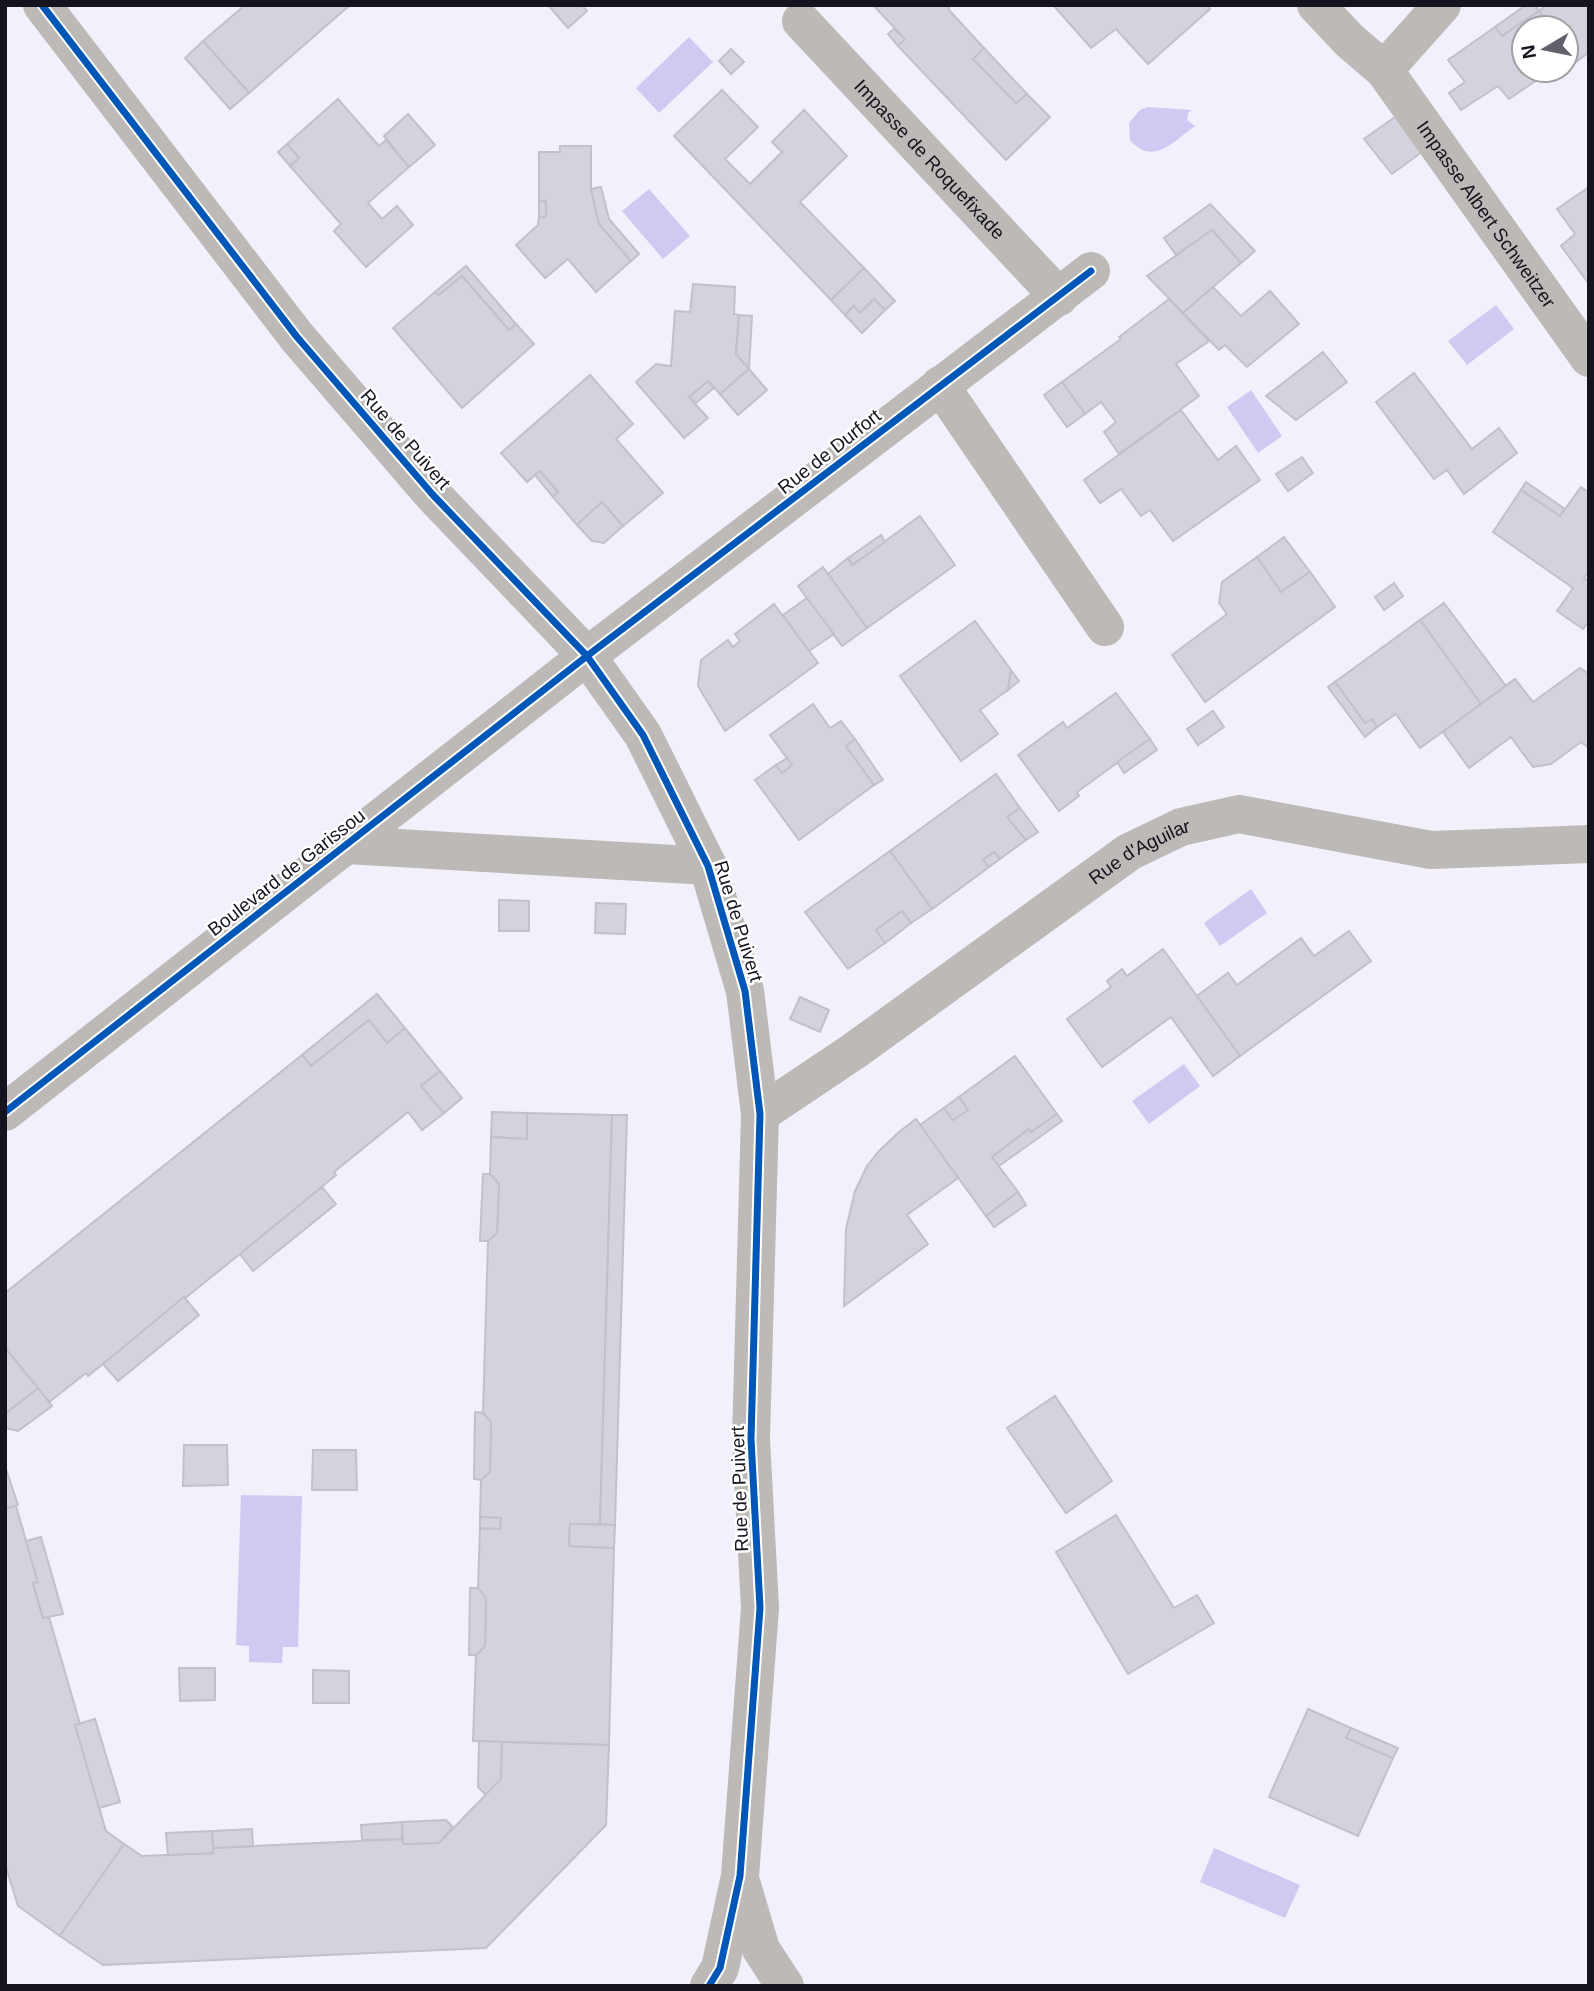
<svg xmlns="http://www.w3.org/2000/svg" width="1594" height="1991" viewBox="0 0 1594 1991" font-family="Arial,sans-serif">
<rect width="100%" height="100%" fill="#f2f0fb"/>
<!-- water -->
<g fill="#cfcaf1">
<polygon points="689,37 713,62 659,113 636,88"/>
<path d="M 1148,107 L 1192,110 L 1188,113 L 1187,120 L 1195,126 C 1174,141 1153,167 1130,140 L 1129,123 L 1140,110 Z"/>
<polygon points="649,189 690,236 663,259 622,211"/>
<polygon points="1496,305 1514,329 1467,365 1448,341"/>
<polygon points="1251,390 1282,436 1258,453 1227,407"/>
<polygon points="1251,889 1267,913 1220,946 1204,923"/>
<polygon points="1184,1064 1200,1086 1149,1124 1132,1101"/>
<polygon points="241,1495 302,1496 298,1647 283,1647 282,1663 249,1662 249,1646 236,1645"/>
<polygon points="1214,1848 1300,1885 1285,1918 1200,1882"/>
</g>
<!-- building -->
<g fill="#d4d2dd" stroke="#c1c0cb" stroke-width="2">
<polygon points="245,5 350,5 249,93 203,41"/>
<polygon points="548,5 582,5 587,11 568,28"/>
<polygon points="873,5 949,5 949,10 984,48 973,59 1016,103 1027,94 1050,117 1006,160 898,46 905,39"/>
<polygon points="1053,5 1207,5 1210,9 1148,64 1116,29 1091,48"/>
<polygon points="1526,5 1535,5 1539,11 1502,36 1495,27"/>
<polygon points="1546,5 1589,5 1589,52 1576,62 1566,49 1566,28 1551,28 1539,11"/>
<polygon points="1539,11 1551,28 1524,28 1524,70 1552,70 1509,99 1498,86 1461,110 1449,93 1465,82 1448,60 1495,27 1502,36"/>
<polygon points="894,29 905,39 898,46 888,34"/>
<polygon points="203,41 249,93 230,109 185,58"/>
<polygon points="984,48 1027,94 1016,103 973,59"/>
<polygon points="731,49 744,62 731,74 719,61"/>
<polygon points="722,90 758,127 725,159 750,184 782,152 772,142 804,110 847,156 800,202 864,268 831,300 674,136"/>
<polygon points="338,99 379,146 386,140 409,167 368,203 382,219 397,206 413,225 366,267 334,231 341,224 290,166 299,158 287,144"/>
<polygon points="408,114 435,145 409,167 384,136"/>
<polygon points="1399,114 1426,149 1392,174 1364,139"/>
<polygon points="287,144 299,158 290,166 278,152"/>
<polygon points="560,146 591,146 591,189 599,224 631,261 596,292 568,259 545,278 516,245 538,225 539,217 546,217 546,201 539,202 539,152 560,152"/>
<polygon points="601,187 609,219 639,254 631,261 599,224 591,189"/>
<polygon points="1589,187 1589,284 1561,246 1575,234 1557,209"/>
<polygon points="546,201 546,217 539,217 539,202"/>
<polygon points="1210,204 1255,251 1241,263 1212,230 1176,255 1164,238"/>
<polygon points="1212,230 1241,263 1183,313 1147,276"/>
<polygon points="466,266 516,324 509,330 462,276 439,295 435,292"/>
<polygon points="864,268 895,301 885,310 874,299 860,313 854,306 845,315 831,300"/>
<polygon points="462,276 509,330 516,324 534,344 462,408 393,328 435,292 439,295"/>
<polygon points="693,284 735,287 734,314 739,315 736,354 749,369 720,394 708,381 689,397 708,418 684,438 636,382 656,364 671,366 675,311 690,312"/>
<polygon points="1213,287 1241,316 1270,291 1299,324 1247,367 1225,345 1219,350 1183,313"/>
<polygon points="874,299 885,310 862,333 845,315 854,306 860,313"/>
<polygon points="1169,299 1209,341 1176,364 1199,396 1119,454 1104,432 1116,422 1101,402 1085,414 1062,382 1121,339 1119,337"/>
<polygon points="739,315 752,316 749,369 736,354"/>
<polygon points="1323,352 1347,382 1296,420 1266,396"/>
<polygon points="749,369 767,390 738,415 720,394"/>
<polygon points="1414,373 1472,449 1499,428 1517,453 1464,494 1447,470 1434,479 1376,402"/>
<polygon points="590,375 633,424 616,439 663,493 623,526 602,502 577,525 553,497 558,492 540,471 527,482 501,453"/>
<polygon points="708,381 714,388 696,403 689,397"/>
<polygon points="1062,382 1085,414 1067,427 1044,395"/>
<polygon points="1181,410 1218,460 1236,446 1260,480 1173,541 1150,510 1141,516 1121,489 1100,503 1084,480"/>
<polygon points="1302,457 1313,473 1288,491 1276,474"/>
<polygon points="540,471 558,492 553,497 535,475"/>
<polygon points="1526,482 1565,509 1560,516 1521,490"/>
<polygon points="1581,487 1589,493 1589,571 1584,578 1589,582 1589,621 1583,629 1557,611 1573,588 1493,532 1521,490 1560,516"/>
<polygon points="602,502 623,526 604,543 592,541 577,525"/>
<polygon points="920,516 955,565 867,628 828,574 848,558 852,565"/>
<polygon points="881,535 885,542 852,565 848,558"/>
<polygon points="1284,537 1310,572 1281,592 1257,557"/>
<polygon points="1257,557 1281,592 1310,572 1335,607 1205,702 1172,655 1227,614 1219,603 1222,582"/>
<polygon points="823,567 867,628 842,646 798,586"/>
<polygon points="1394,583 1403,596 1384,610 1375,597"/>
<polygon points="807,598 834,634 809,651 783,615"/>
<polygon points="1444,603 1506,686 1481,704 1420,620"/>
<polygon points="774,604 818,663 725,731 698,686 701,660 728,640 733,647 740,641 735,634"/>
<polygon points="1420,620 1481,704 1420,748 1396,714 1377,727 1372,719 1365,723 1335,682"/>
<polygon points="975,621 1011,670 1008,690 980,710 998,734 961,761 900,676"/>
<polygon points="1580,668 1589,674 1589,748 1581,742 1551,764 1533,767 1511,737 1469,768 1443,732 1515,679 1533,702"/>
<polygon points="1011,670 1019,681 1008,690"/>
<polygon points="1335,682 1365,723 1372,719 1377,727 1365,737 1328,687"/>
<polygon points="1116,693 1150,739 1077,792 1079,796 1059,811 1018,755 1063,722 1067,728"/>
<polygon points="813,704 830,728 841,721 855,739 846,746 874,785 799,840 755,780 776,765 782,773 792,765 770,735"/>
<polygon points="1213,711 1224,727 1198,745 1187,729"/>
<polygon points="855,739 883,780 874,785 846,746"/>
<polygon points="1150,739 1157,750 1124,773 1117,762"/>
<polygon points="787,758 792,765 782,773 776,765"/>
<polygon points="996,774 1020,808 1007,817 1026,840 1000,859 994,852 983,860 989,867 932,909 890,851"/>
<polygon points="1020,808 1038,832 1026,840 1007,817"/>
<polygon points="890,851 932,909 911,923 902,911 876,930 885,943 848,969 805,912"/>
<polygon points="994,852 1000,859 989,867 983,860"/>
<polygon points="499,900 529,901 529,931 499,931"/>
<polygon points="596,903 626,904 625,934 595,933"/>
<polygon points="902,911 911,923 885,943 876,930"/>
<polygon points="1349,931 1371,961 1240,1056 1197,996 1228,973 1237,985 1301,938 1314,956"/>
<polygon points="1163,949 1240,1056 1213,1076 1171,1017 1102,1067 1067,1019 1111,987 1107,981 1122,969 1127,976"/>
<polygon points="377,994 405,1028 387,1043 369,1020 311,1066 302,1055"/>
<polygon points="800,997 829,1010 820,1032 790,1019"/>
<polygon points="369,1020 387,1043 405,1028 440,1071 421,1086 444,1113 422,1130 408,1112 334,1172 336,1175 240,1254 88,1376 86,1373 49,1402 5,1348 5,1293 302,1055 311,1066"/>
<polygon points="1015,1056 1057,1114 1031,1132 1029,1129 992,1157 1018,1192 986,1216 920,1125 944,1108 953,1120 968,1110 959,1097"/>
<polygon points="440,1071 462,1098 444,1113 421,1086"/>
<polygon points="959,1097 968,1110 953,1120 944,1108"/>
<polygon points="492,1112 527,1113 527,1139 491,1137"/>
<polygon points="527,1113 612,1115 600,1524 570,1524 569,1546 614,1548 609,1745 473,1741 476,1655 485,1646 486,1598 478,1588 480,1528 500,1529 501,1518 480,1517 481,1480 490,1472 491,1422 483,1413 488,1241 497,1233 499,1184 490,1174 491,1137 527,1139"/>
<polygon points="1057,1114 1062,1121 999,1166 992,1157 1029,1129 1031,1132"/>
<polygon points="612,1115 627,1115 615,1525 600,1524"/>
<polygon points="916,1119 958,1178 907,1215 928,1244 844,1306 846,1229 855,1191 867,1166 879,1151 899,1132"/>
<polygon points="483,1174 490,1174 499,1184 497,1233 488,1241 480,1241"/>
<polygon points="322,1187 336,1204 253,1271 240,1254"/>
<polygon points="1018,1192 1026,1205 994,1227 986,1216"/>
<polygon points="184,1297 199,1315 118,1381 103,1364"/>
<polygon points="5,1348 38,1388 5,1414"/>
<polygon points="38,1388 52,1406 18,1431 5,1428 5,1414"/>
<polygon points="1055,1396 1112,1481 1066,1513 1007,1428"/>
<polygon points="475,1412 483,1413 491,1422 490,1472 481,1480 474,1479"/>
<polygon points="184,1445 227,1445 228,1485 183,1486"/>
<polygon points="313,1450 356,1450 357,1490 312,1490"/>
<polygon points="5,1466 18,1505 5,1509"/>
<polygon points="16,1506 38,1582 33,1583 43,1618 49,1617 80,1724 75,1725 106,1831 124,1844 60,1936 18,1906 5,1864 5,1509"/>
<polygon points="1116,1515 1174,1608 1197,1595 1214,1623 1128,1674 1056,1552"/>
<polygon points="480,1517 501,1518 500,1529 480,1528"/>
<polygon points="570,1524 615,1525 614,1548 569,1546"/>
<polygon points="41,1537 63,1614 43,1618 33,1583 38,1582 26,1541"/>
<polygon points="470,1588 478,1588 486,1598 485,1646 476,1655 469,1655"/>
<polygon points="179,1668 215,1668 215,1700 180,1701"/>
<polygon points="313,1670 349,1671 349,1703 313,1703"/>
<polygon points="1308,1709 1351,1728 1346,1738 1393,1758 1358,1836 1269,1797"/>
<polygon points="95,1719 120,1802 99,1808 75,1725"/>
<polygon points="1351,1728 1398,1748 1393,1758 1346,1738"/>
<polygon points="479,1741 502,1742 501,1779 486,1795 478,1787"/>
<polygon points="502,1742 609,1745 606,1825 486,1948 103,1965 60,1936 124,1844 142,1856 213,1853 213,1848 402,1839 403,1844 439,1843 501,1779"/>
<polygon points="446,1820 453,1827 439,1843 403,1844 402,1822"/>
<polygon points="402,1822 402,1839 362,1840 361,1825"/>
<polygon points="252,1829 253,1846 213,1848 212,1831"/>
<polygon points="212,1831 213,1853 168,1855 166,1833"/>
</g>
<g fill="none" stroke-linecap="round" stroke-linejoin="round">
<!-- minor -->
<g stroke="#bcb9b7" stroke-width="38">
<polyline points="42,5 297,337 433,495 587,656 643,735 708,866 745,991 760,1114 751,1439 760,1608 740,1876 720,1968 709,1986"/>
<path id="s1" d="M 1316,5 L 1350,41 L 1384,70 L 1589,358"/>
<path id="s2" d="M 801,21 L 1059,297"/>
<polyline points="1384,70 1442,5"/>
<polyline points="940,385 1105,627"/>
<polyline points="347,845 708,866"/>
<polyline points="5,1112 587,656 1091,271"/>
<path id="s3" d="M 760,1114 L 854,1051 L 1129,852 L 1181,827 L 1239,814 L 1431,850 L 1589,844"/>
<polyline points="741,1882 761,1949 785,1986"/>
</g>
<defs>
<g id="cycleway">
<polyline points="42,5 297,337 433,495 587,656 643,735 708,866 745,991 760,1114 751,1439 760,1608 740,1876 720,1968 709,1986"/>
<polyline points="5,1112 587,656 1091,271"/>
</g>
</defs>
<!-- cycleway casing -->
<use href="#cycleway" stroke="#fff" stroke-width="11"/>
<!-- cycleway -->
<use href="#cycleway" stroke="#0057b8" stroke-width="7"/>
</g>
<g text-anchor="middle" stroke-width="5" stroke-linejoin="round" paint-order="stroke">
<!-- street labels -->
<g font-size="19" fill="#15131e" stroke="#fff">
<text dy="7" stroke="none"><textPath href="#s2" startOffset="189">Impasse de Roquefixade</textPath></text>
<text dy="7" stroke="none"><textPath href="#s1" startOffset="271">Impasse Albert Schweitzer</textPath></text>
<text transform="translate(406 439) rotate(49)" y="7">Rue de Puivert</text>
<text transform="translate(829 451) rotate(-38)" y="7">Rue de Durfort</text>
<text dy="7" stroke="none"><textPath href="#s3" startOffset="462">Rue d'Aguilar</textPath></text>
<text transform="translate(286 872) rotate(-38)" y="7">Boulevard de Garissou</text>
<text transform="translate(739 921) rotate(73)" y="7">Rue de Puivert</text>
<text transform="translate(739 1489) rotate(-92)" y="7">Rue de Puivert</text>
</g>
</g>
<!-- border -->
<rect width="1594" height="1991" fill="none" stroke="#15131e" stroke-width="14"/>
<!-- north arrow -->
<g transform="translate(1545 49) rotate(260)"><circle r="33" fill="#ffffff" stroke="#a1a1a5" stroke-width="2"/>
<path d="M0-5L12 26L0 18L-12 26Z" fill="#62606b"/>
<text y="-10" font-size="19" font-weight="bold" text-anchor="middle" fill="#15131e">N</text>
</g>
</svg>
